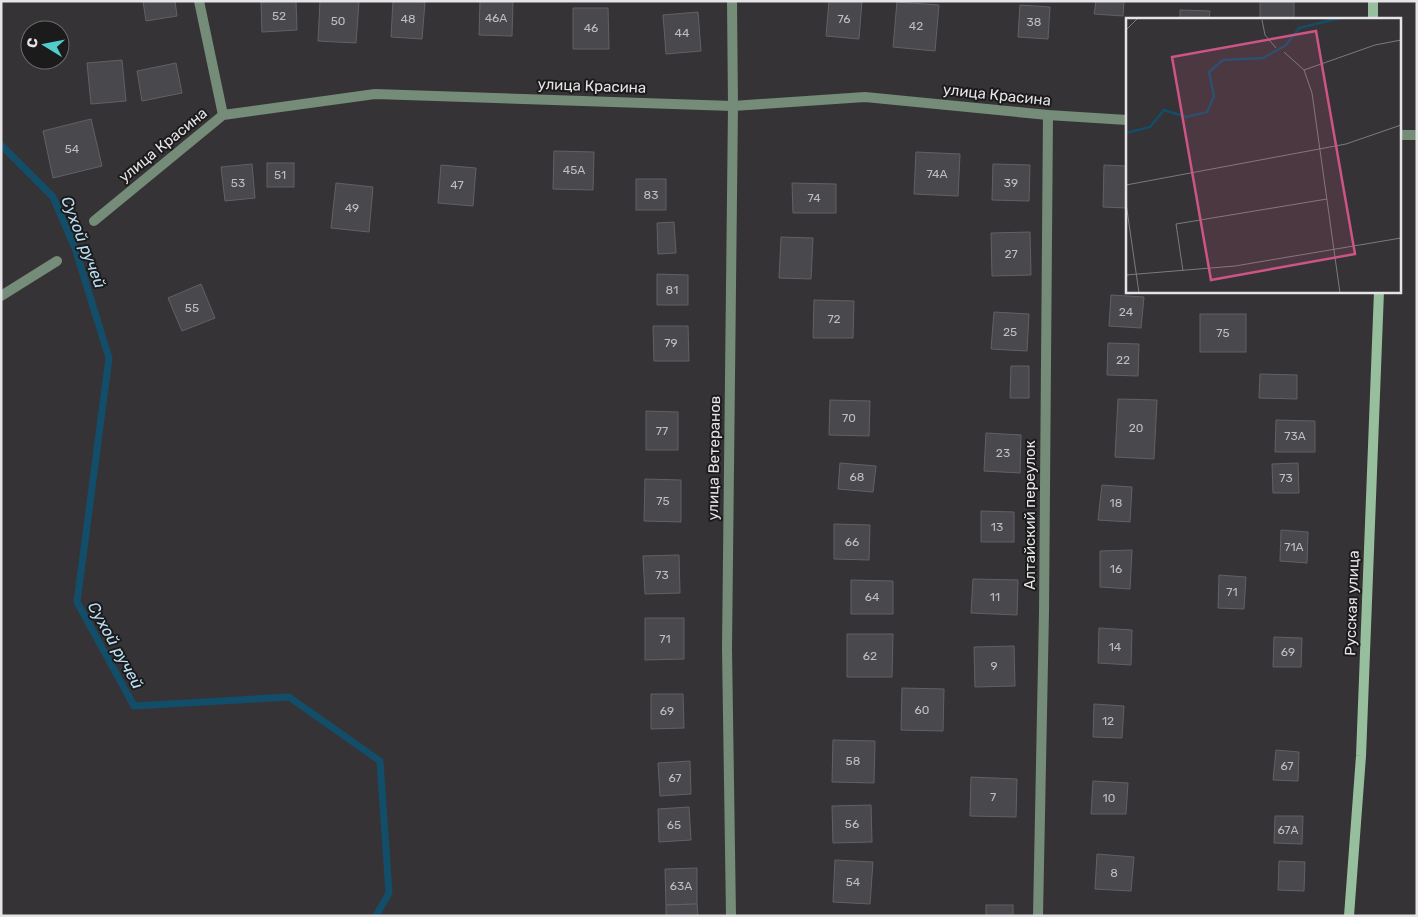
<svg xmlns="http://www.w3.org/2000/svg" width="1418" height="917" viewBox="0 0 1418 917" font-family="Rubik,sans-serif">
<rect width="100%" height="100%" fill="#363336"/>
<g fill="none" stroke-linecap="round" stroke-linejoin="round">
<!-- stream -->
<polyline stroke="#124e69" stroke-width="7" points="1,145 53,197 75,248 109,358 77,602 134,706 289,697 380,761 389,893 376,916"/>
</g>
<!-- building -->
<g fill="#49494d" stroke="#616165">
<polygon points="143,1 175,1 177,16 146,21"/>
<polygon points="296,1 297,30 262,32 261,2"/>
<polygon points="320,1 359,1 356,43 318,41"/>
<polygon points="393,1 425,2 422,39 391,37"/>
<polygon points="480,1 513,1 512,36 479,35"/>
<polygon points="829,1 862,1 859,39 826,36"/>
<polygon points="1096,1 1124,1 1123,16 1094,14"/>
<rect x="1260" y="1" width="34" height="18"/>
<polygon points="897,2 939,5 935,51 893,47"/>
<polygon points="1020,5 1050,7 1048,39 1018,37"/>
<polygon points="573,8 608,8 609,49 573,49"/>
<polygon points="1180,10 1210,11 1209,19 1180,19"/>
<polygon points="698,12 701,51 666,54 663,15"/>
<polygon points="122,60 126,101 91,104 87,63"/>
<polygon points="176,63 182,93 142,101 137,71"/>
<polygon points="91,119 102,166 53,178 43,131"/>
<polygon points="554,151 594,152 593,190 553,189"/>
<polygon points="916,152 960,154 958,196 914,194"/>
<rect x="267" y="163" width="27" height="24"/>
<polygon points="252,164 255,198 225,201 221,167"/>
<polygon points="993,164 1030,165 1029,201 992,200"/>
<polygon points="441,165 476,168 473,206 438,203"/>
<polygon points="1104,165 1127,166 1127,208 1103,207"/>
<rect x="636" y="179" width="30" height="31"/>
<polygon points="336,183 373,187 369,232 331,228"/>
<polygon points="792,183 836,184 836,213 793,213"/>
<polygon points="674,222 676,253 658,254 657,223"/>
<polygon points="1030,232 1031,275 992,276 991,233"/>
<polygon points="781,237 813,238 811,279 779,278"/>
<polygon points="657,274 688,275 688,305 657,305"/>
<polygon points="201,284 215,318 182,331 168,298"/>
<polygon points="1111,295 1144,297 1141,328 1109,326"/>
<polygon points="814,300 854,301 853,338 813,338"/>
<polygon points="994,312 1029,314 1027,351 991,349"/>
<rect x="1200" y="314" width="46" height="38"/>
<polygon points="653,326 688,326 689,361 654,361"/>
<polygon points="1108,343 1139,344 1138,376 1107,375"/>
<polygon points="1011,366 1029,366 1029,398 1010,398"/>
<polygon points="1260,374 1297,375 1297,399 1259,398"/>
<polygon points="1118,399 1157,400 1154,459 1115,457"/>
<polygon points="830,400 870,401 869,436 829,435"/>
<polygon points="646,411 678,412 678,450 646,450"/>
<polygon points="1276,420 1315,421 1315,452 1275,452"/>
<polygon points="986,433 1021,435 1020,473 984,471"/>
<polygon points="840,463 876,466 873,492 838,489"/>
<polygon points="1298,463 1299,493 1273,493 1272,464"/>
<polygon points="645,479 681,480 681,522 644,521"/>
<polygon points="1102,485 1132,487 1130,522 1098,520"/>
<polygon points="981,511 1014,512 1014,542 981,542"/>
<polygon points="834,524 870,525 869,560 834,559"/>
<polygon points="1281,530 1308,532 1307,563 1280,561"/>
<polygon points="1132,550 1130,589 1100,587 1100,551"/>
<polygon points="679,555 680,593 645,594 643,556"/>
<polygon points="1219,575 1246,577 1244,609 1218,608"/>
<polygon points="973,579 1018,580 1017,615 971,613"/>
<polygon points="851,580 893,581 893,614 851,614"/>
<polygon points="645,618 684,618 684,659 645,660"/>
<polygon points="1099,628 1132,630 1131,665 1098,663"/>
<polygon points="847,634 893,634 892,677 847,677"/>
<polygon points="1274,637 1302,638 1301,667 1273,667"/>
<polygon points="1014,646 1015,686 975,687 974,647"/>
<polygon points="902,688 944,689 943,731 901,730"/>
<polygon points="651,694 683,694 684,728 651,729"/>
<polygon points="1094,704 1124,706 1122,738 1093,737"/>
<polygon points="833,740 875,741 874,783 832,782"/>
<polygon points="1276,750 1299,752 1298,781 1273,780"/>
<polygon points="690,761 691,794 660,796 658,763"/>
<polygon points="971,777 1017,779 1016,817 970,816"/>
<polygon points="1093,781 1128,783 1126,814 1091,814"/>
<polygon points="871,805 872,842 833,843 832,806"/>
<polygon points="689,807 691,840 659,842 658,809"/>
<polygon points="1275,816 1303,816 1302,844 1274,843"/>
<polygon points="1097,854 1134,857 1131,891 1095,889"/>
<polygon points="835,860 873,862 870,904 833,902"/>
<polygon points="1279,861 1305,862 1304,891 1278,890"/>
<polygon points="697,868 697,904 666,905 665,869"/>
<polygon points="697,904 698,916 666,916 666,905"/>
<rect x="986" y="905" width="27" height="11"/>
</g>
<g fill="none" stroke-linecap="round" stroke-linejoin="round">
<!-- street -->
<g stroke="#748c78" stroke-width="10">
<polyline points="199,1 223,115"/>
<polyline points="1399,135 1417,135"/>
<polyline points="94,221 223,115 375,94 733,106 865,97 1048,115 1127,120"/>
<polyline points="1,296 57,261"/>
<polyline points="731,916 727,648 733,106 732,1"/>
<polyline points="1038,916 1044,612 1048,115"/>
</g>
<!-- secondary -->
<g stroke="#97bf9e" stroke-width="10">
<polyline points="1373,1 1373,19"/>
<polyline points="1349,916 1361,756 1379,291"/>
</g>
</g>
<g text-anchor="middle" stroke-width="4" stroke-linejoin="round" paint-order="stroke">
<!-- number labels -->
<g font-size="12" fill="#bfbdc0">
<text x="279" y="20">52</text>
<text x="496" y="22">46А</text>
<text x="408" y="23">48</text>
<text x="844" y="23">76</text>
<text x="338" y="25">50</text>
<text x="1034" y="26">38</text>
<text x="916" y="30">42</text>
<text x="591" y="32">46</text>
<text x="682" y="37">44</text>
<text x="72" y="153">54</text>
<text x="574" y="174">45А</text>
<text x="937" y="178">74А</text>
<text x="280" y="179">51</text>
<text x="238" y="187">53</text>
<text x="1011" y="187">39</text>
<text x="457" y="189">47</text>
<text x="651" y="199">83</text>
<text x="814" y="202">74</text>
<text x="352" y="212">49</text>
<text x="1011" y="258">27</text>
<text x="672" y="294">81</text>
<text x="192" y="312">55</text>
<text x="1126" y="316">24</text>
<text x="834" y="323">72</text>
<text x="1010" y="336">25</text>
<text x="1223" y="337">75</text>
<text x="671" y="347">79</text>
<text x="1123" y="364">22</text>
<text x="849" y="422">70</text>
<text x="1136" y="432">20</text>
<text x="662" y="435">77</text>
<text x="1295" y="440">73А</text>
<text x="1003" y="457">23</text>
<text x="857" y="481">68</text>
<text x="1286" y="482">73</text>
<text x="663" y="505">75</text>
<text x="1116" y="507">18</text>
<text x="997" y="531">13</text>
<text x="852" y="546">66</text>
<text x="1294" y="551">71А</text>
<text x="1116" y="573">16</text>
<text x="662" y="579">73</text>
<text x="1232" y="596">71</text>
<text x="872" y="601">64</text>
<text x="995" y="601">11</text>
<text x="665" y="643">71</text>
<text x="1115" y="651">14</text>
<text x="1288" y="656">69</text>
<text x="870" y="660">62</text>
<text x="994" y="670">9</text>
<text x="922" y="714">60</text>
<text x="667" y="715">69</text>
<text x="1108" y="725">12</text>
<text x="853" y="765">58</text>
<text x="1287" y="770">67</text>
<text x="675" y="782">67</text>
<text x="993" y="801">7</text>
<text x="1109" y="802">10</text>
<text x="852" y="828">56</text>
<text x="674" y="829">65</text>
<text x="1288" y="834">67А</text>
<text x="1114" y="877">8</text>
<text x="853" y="886">54</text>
<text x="681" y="890">63А</text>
</g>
<!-- street labels -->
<g font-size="15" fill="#e6e4e6" stroke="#1c1b1c">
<text transform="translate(592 86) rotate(2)" y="5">улица Красина</text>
<text transform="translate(997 95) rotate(6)" y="5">улица Красина</text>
<text transform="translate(163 145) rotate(-39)" y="5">улица Красина</text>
<text transform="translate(714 458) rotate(-89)" y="5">улица Ветеранов</text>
<text transform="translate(1030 515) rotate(-90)" y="5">Алтайский переулок</text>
<text transform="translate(1352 603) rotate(-88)" y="5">Русская улица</text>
</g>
<!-- water labels -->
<g font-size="16" font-style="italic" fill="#bce1f7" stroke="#1c1b1c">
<text transform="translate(84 242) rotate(69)" y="6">Сухой ручей</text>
<text transform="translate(116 645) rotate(61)" y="6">Сухой ручей</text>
</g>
</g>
<!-- overview -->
<g transform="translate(1126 18)">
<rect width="275" height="275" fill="#363336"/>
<path fill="none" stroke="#124e69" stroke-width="2.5" d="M 0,115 L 24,109 L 38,92 L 60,99 L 81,94 L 88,78 L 83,54 L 97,42 L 137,40 L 160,27 L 173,10 L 214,0"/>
<path fill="none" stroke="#7c7a7c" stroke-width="1" d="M 136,2 L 139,17 L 150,30M 0,12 L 12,0M 158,34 L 178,52 L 186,75 L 214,275M 178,52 L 249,27 L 275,22M 0,167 L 220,126 L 275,107M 0,185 L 13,275M 57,253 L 50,206 L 201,181M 0,257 L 109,248 L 275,220"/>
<path fill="#cd5585" fill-opacity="0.15" stroke="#cd5585" stroke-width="2.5" d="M 190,13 L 229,236 L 85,262 L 46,39 Z"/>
<rect width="275" height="275" fill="none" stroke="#e6e4e6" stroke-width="2.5"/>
</g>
<!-- border -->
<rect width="1418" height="917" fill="none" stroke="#e6e4e6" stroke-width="5"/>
<!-- north arrow -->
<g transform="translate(45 45) rotate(280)"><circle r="24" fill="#1c1b1c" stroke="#6d6b6d"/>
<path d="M0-4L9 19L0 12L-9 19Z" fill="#53cdcb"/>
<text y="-8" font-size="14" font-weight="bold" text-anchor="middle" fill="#e6e4e6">С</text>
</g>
</svg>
